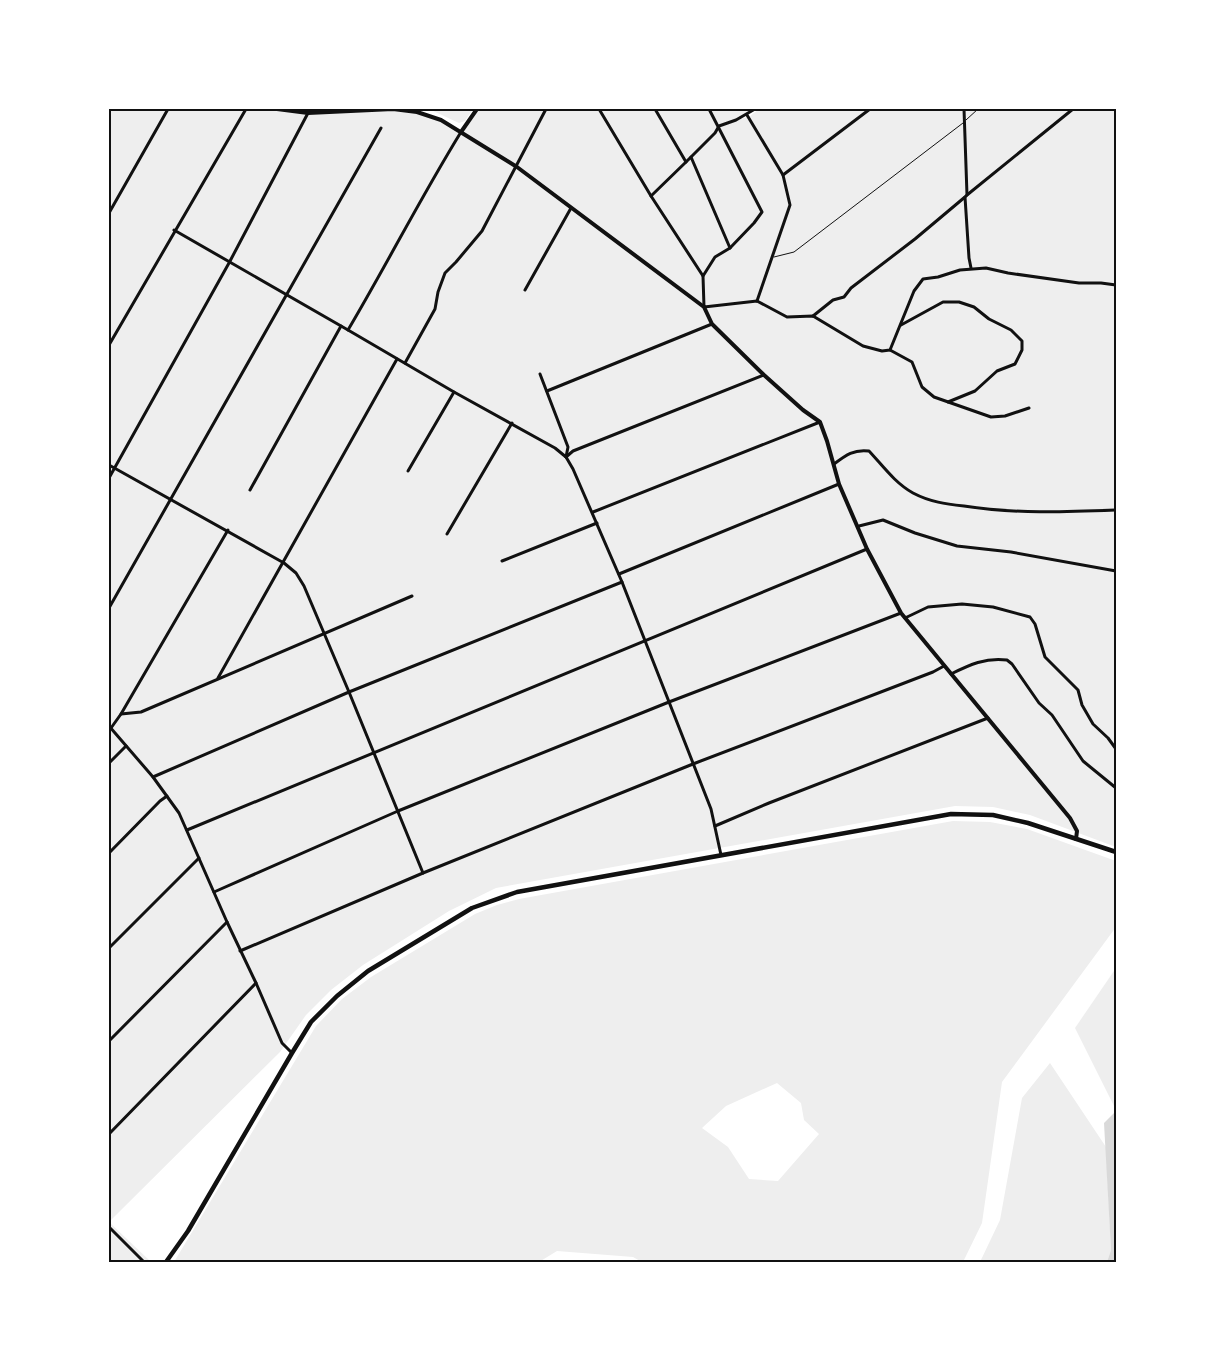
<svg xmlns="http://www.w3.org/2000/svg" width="1225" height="1371" viewBox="0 0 1225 1371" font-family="Merriweather,serif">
<rect width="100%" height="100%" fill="#fff"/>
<!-- green -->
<g fill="#eee" fill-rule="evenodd">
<path d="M 109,109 L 392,109 C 421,112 435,117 461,132 L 477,109 L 754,109 L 729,123 L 750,116 L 759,109 L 1116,109 L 1116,847 L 1030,815 L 993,807 L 955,806 L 496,888 L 449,911 L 363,965 L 331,990 L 306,1015 L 280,1052 L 109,1222 Z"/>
<polygon points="429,109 473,109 465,121 459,123"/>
<path d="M 953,821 L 990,822 L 1027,829 L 1116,861 L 1116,927 L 1002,1082 L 982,1223 L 963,1262 L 642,1262 L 633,1257 L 557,1251 L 539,1262 L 174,1262 L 316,1026 L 342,999 L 371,977 L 475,914 L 497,905 L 519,899 ZM 777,1083 L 801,1103 L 804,1120 L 819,1134 L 778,1181 L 749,1179 L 728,1147 L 702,1128 L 726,1106 Z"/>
<polygon points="1116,968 1116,1110 1075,1028"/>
<polygon points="1050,1063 1106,1147 1111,1250 1107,1262 980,1262 1000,1220 1022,1098"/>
<polygon points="109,1222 151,1262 109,1262"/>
</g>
<!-- water -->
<polygon fill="#d9d9d9" points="1116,1111 1116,1262 1107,1262 1111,1250 1104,1123"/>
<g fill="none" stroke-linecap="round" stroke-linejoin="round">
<!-- service -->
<g stroke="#111" stroke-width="1">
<polyline points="966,120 978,109"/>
<polyline points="774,257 794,252 963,123"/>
</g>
<!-- minor -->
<g stroke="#111" stroke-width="3">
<polyline points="599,109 651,196 703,276"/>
<polyline points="655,109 686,162 691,157 730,248"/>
<polyline points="709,109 762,212 754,223 730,248 715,257 703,276 704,307 757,301 787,317 813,316 863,346 882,351 890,350 914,291 923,279 938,277 960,270 986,268 1008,273 1079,283 1101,283 1116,285"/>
<polyline points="964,109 967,195 965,197 969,258 971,268"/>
<polyline points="747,115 783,175 790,205 757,301"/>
<polyline points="691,157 715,133 719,126 736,120 755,109"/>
<polyline points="783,175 870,109"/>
<polyline points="967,195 1073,109"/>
<polyline points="651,196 686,162"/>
<polyline points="109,213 168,109"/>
<polyline points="174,230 348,330 454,392 555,448 566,457 573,469 622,582 711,809 721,855"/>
<polyline points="525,290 571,208"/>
<polyline points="813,316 833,300 844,297 851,288 915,239 965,197"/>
<polyline points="901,325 943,302 959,302 974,307 989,319 1011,330 1022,341 1022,350 1015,364 997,371 975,391 948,402"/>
<path d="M 348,330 C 387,264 421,197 461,132"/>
<polyline points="109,345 246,109"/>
<polyline points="890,350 912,362 922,387 934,397 991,417 1005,416 1029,408"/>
<polyline points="405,363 435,309 438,292 445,273 456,262 482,231 546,109"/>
<polyline points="540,374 568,447 566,457"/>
<polyline points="547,391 712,324"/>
<polyline points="566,457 573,451 764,375"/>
<path d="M 834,464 C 846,455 854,449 869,451 C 883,466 895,483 913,493 C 930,502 946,504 964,506 C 1015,514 1065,512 1116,510"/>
<polyline points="109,465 284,563 296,573 304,586 349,692 423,873"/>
<polyline points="408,471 454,392"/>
<polyline points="109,478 229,263 308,113"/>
<polyline points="250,490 341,326"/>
<polyline points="593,512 820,422"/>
<polyline points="859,526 883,520 915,533 957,546 1011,552 1116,571"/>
<polyline points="447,534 512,423"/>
<polyline points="502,561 597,523"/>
<polyline points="619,574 839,484"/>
<polyline points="109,608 381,128"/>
<polyline points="905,618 928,607 962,604 993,607 1030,617 1035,624 1045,657 1078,690 1082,705 1093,724 1108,738 1116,749"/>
<path d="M 951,674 C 969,665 986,657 1007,660 L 1012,664 L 1039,703 L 1052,715 L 1083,761 L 1116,788"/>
<polyline points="218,678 397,359"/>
<polyline points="121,714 141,712 412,596"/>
<polyline points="109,726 153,777 179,813 227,922 256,983 282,1043 292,1053"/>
<polyline points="111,728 121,714 228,530"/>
<polyline points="109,763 126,746"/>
<polyline points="153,777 349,692 622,582"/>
<polyline points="715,826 769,803 988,718"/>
<polyline points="187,830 867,549"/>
<polyline points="109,853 160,801 167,796"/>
<polyline points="214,892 398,811 669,702 901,613"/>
<polyline points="109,948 199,858"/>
<polyline points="240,951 423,873 693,764 933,672 944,666"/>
<polyline points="109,1041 227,922"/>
<polyline points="109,1134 256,983"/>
<polyline points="109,1227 144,1262"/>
</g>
<!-- tertiary -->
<g stroke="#111" stroke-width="4">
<polyline points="277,109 308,113 393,109 417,112 441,120 517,167 704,307 712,324 764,375 803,410 820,422 827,441 839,484 867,549 901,613 1070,818 1077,831 1076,839"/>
<polyline points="461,132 477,109"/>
</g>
<!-- secondary -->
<polyline stroke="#111" stroke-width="4.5" points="166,1262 188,1231 292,1053 311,1022 337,996 368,971 472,908 517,892 951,814 993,815 1028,823 1116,852"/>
</g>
<!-- border -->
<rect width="1225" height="1371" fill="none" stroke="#ffffff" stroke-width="220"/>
<rect x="110" y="110" width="1005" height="1151" fill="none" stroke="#111" stroke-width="2"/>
</svg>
